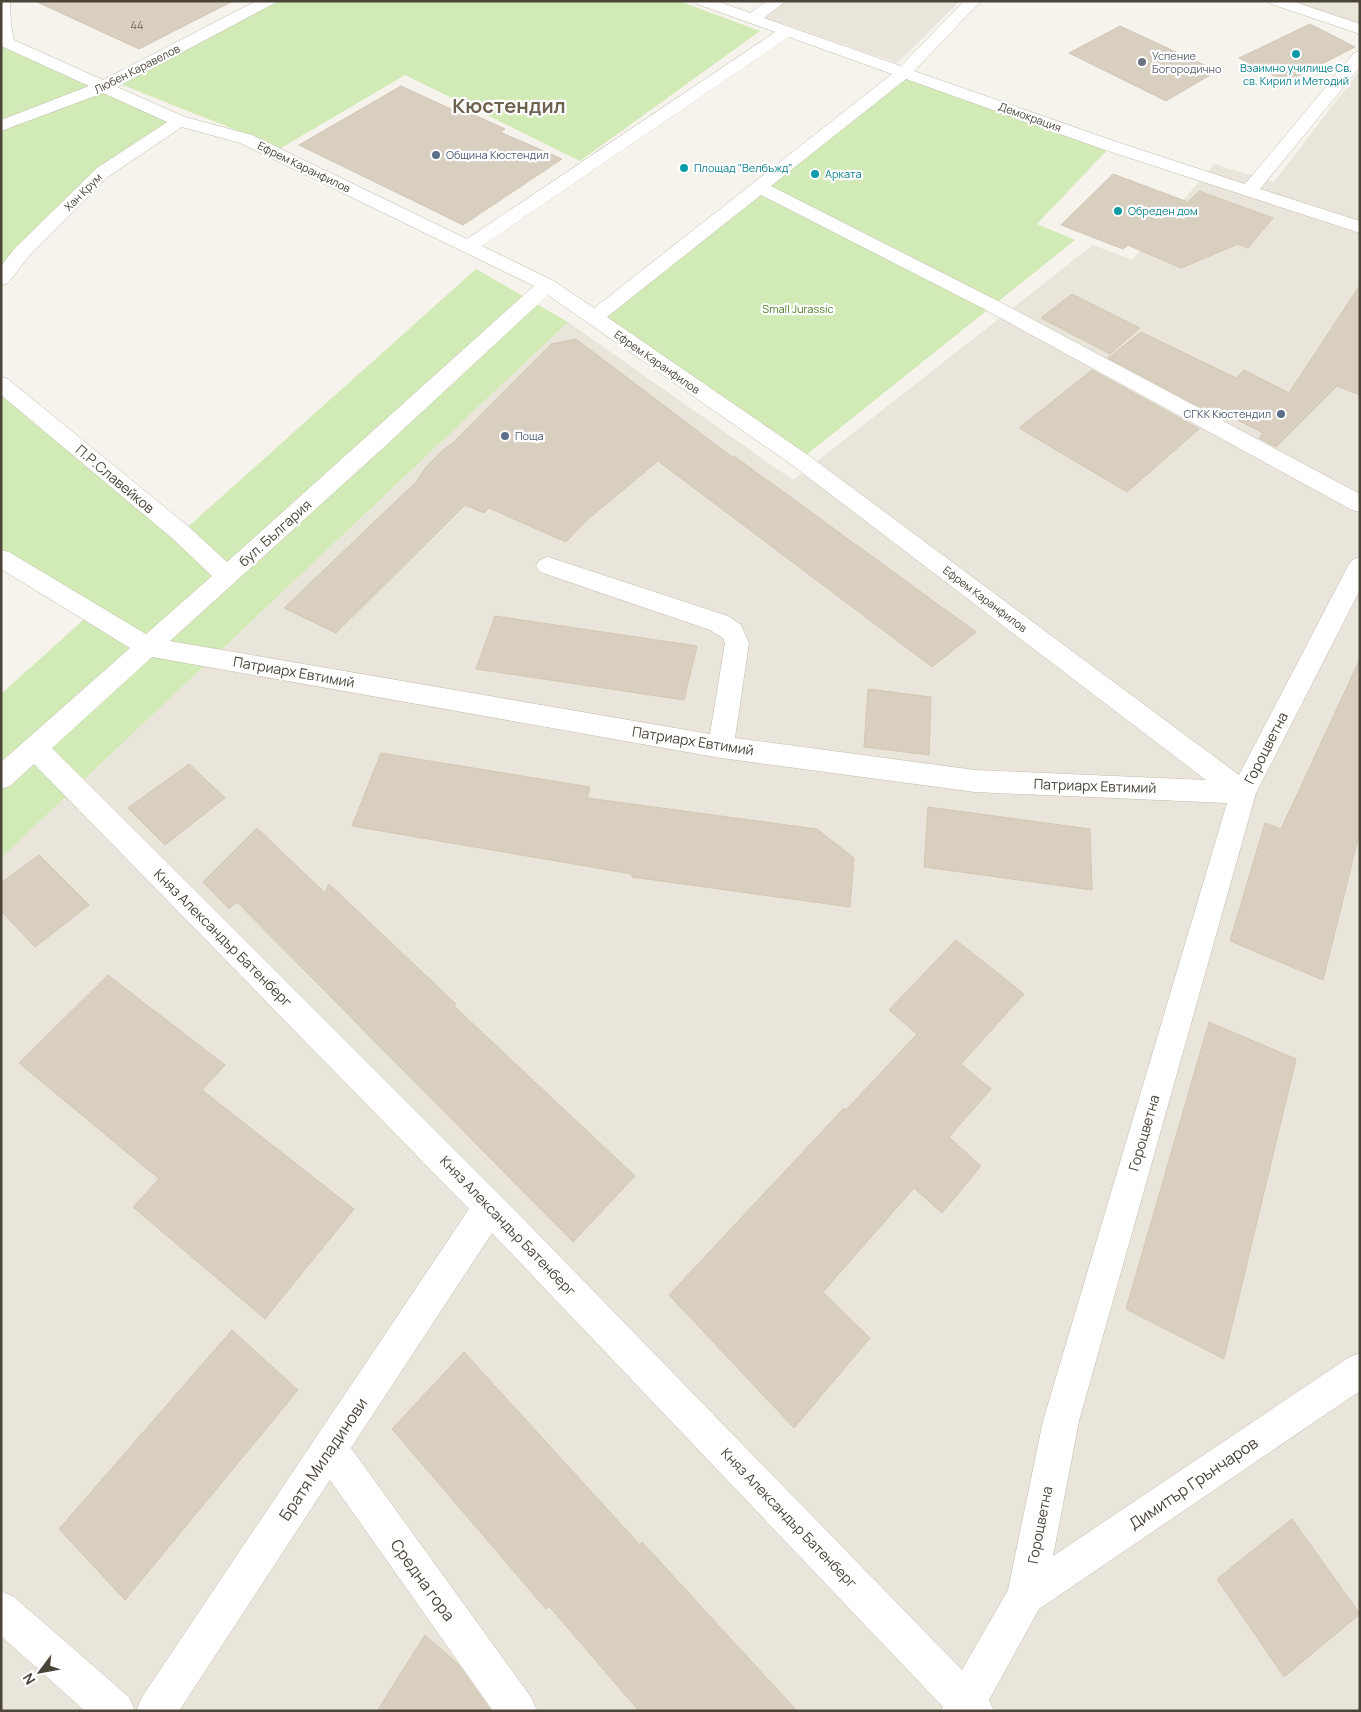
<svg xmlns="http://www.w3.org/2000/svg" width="1361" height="1712" viewBox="0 0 1361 1712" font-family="Manrope,sans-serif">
<rect width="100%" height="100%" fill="#f6f3ec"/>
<!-- residential -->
<g fill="#eae5da">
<polygon points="785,1 960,1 897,63 763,17"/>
<polygon points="1290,1 1360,1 1360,24"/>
<polygon points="1360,70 1360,1711 1,1711 1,858 568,322 793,480 1093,245 1132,260 1214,164 1274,182"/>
</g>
<!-- green -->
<g fill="#d2eab5">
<polygon points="279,1 679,1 760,31 580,161 405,75 281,148 120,84"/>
<polygon points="1,44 179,121 103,172 1,288"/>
<polygon points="904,72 1111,146 1037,224 1075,240 800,460 594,318"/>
<polygon points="476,269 568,322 1,858 1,694 91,613 1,558 1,385 181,533"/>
</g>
<!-- building -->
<g fill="#d8cfc1" stroke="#d3c7b4">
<polygon points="35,1 233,1 139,49"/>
<polygon points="1310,24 1355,47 1286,82 1239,58"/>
<polygon points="1120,26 1217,71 1166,101 1069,53"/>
<polygon points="401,86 462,114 466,111 505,129 500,132 562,159 463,225 299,145"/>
<polygon points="1113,174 1188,202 1199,191 1273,218 1248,248 1238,244 1181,268 1128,245 1123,249 1061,225"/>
<polygon points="1360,285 1360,395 1337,386 1276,447 1259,438 1263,433 1220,411 1215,415 1108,358 1141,332 1236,378 1244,370 1289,393"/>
<polygon points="1072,294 1140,328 1110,354 1041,318"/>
<polygon points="576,339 732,457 734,456 976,632 932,667 658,461 587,520 566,542 489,508 484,513 465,505 336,633 284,608 416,482 427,466 442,451 455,441 551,344"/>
<polygon points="1092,370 1199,429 1127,492 1019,428"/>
<polygon points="495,616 697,646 684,700 476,669"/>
<polygon points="1360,659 1360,831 1323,980 1230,941 1265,823 1281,829"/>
<polygon points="868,689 931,697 929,755 864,747"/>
<polygon points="381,753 590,787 587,798 817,829 854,858 850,907 632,877 632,874 352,826"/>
<polygon points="189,764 225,798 165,845 128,808"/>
<polygon points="928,807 1090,829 1092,890 924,867"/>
<polygon points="257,828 325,893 329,884 456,1004 454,1006 635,1176 573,1242 237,902 229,909 203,882"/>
<polygon points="39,855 89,905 35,947 1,911 1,883"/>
<polygon points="956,940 1024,994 961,1064 991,1089 949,1137 981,1166 942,1213 914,1188 823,1292 870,1338 794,1428 669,1295 844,1108 846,1110 917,1034 889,1010"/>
<polygon points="108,975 225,1065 202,1090 354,1209 265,1319 133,1207 159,1179 19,1063"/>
<polygon points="1209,1022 1296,1059 1224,1359 1126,1309"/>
<polygon points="232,1330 298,1390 125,1600 59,1529"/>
<polygon points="464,1352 640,1545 642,1542 797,1711 639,1711 549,1606 546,1609 392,1429"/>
<polygon points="1292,1519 1360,1614 1284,1677 1217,1579"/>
<polygon points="425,1635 458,1664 491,1711 377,1711"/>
</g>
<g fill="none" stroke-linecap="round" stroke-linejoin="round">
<defs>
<g id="minor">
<path d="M 1,1 L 10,1 L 11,25 L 14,40 L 103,80 L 256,1 L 276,1 L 273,4 L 117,87 L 185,117 L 252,135 L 467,239 L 775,32 L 697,4 L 694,1 L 717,1 L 750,13 L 767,1 L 786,1 L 764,18 L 901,66 L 964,1 L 981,1 L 914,71 L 1117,142 L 1245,184 L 1354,53 L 1360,51 L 1360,67 L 1260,189 L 1360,221 L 1360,233 L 1105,150 L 906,79 L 771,186 L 1000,302 L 1360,494 L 1360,512 L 1352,510 L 986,310 L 761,195 L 607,317 L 808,455 L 1239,775 L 1348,566 L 1352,560 L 1360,557 L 1360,590 L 1256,793 L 1079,1421 L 1053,1556 L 1348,1358 L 1360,1353 L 1360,1391 L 1039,1609 L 989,1700 L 994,1711 L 941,1711 L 943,1707 L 492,1233 L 351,1448 L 531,1697 L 537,1711 L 493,1711 L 330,1480 L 179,1711 L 136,1711 L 142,1697 L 469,1209 L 34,764 L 10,786 L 1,789 L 1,762 L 130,648 L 1,569 L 1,550 L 9,552 L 146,634 L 212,576 L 173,539 L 1,395 L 1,377 L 8,379 L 189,527 L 227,562 L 534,286 L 240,143 L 182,127 L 109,176 L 29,256 L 8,283 L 1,285 L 1,266 L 15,248 L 97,168 L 167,122 L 103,93 L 1,131 L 1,120 L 89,86 L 1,46 ZM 789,37 L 892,74 L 594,308 L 554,281 L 482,246 ZM 548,295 L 792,465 L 1206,780 L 975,770 L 735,738 L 749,643 L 741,625 L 728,616 L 548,557 L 540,560 L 536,566 L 540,572 L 710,630 L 723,638 L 725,643 L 710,734 L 170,641 L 382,449 ZM 152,657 L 721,758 L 975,792 L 1227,803 L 1043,1421 L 1008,1590 L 962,1670 L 501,1196 L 52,748 Z"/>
<polygon points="1268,1 1292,1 1360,24 1360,34 1271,4"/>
<polygon points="1,1591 14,1597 129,1697 135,1711 85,1711 1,1636"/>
</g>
</defs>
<!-- minor casing -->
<use href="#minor" stroke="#c2bbae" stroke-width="1"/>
<!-- minor -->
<use href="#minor" fill="#fff" fill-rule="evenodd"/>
</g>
<!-- markers -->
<g fill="#0f9aa8" stroke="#fff" stroke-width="2">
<circle cx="1296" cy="54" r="5"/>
<circle cx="684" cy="168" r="5"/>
<circle cx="815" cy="174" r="5"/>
<circle cx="1118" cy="211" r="5"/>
</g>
<circle fill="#6b7280" stroke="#fff" stroke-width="2" cx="1142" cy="62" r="5"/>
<g fill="#5c6f8a" stroke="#fff" stroke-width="2">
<circle cx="436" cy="155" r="5"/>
<circle cx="1281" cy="414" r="5"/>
<circle cx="505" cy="436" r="5"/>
</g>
<g text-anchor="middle" stroke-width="4.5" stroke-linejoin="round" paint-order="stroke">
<!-- number labels -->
<g font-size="11" fill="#6e675b">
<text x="137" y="29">44</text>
</g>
<!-- far-worship labels -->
<g font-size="11" fill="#5b616d" stroke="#fff" text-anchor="start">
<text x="1152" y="60">Успение<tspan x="1152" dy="13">Богородично</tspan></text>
</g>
<!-- far-culture labels -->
<g font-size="11" fill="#0d838f" stroke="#fff" text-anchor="start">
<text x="1296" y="72" text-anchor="middle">Взаимно училище Св.<tspan x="1296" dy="13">св. Кирил и Методий</tspan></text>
<text x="694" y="172">Площад "Велбъжд"</text>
<text x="825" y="178">Арката</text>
<text x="1128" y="215">Обреден дом</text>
</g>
<!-- far-street labels -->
<g font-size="11" fill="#4b4439" stroke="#fff">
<text transform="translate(137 69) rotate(-27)" y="4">Любен Kаравелов</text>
<text transform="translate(1030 117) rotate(20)" y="4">Демокрация</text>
<text transform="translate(304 167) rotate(26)" y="4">Ефрем Каранфилов</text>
<text transform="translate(83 192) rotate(-45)" y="4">Хан Крум</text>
<text transform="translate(657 362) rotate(35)" y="4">Ефрем Каранфилов</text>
<text transform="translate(985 599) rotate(37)" y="4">Ефрем Каранфилов</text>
</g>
<!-- far-service labels -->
<g font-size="11" fill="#4e5e75" stroke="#fff" text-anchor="start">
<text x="446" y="159">Община Кюстендил</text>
<text x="1271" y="418" text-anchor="end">СГКК Кюстендил</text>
<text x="515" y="440">Поща</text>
</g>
<!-- far-park labels -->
<g font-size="11" fill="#4a7f2a" stroke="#fff">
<text x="798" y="313">Small Jurassic</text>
</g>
<!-- street labels -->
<g font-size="14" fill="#4b4439" stroke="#fff">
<text transform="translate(115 479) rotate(40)" y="5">П.Р.Славейков</text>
<text transform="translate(275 533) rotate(-42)" y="5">бул. България</text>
<text transform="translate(294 672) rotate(10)" y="5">Патриарх Евтимий</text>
<text transform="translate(693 741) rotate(9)" y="5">Патриарх Евтимий</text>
<text transform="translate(1266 748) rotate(-63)" y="5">Гороцветна</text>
<text transform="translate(1095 786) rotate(2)" y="5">Патриарх Евтимий</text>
<text transform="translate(223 938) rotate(45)" y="5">Княз Александър Батенберг</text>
<text transform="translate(1144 1133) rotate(-74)" y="5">Гороцветна</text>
<text transform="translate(508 1226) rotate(46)" y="5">Княз Александър Батенберг</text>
<text transform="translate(789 1518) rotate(46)" y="5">Княз Александър Батенберг</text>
<text transform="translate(1040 1525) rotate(-79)" y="5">Гороцветна</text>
</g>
<!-- near-street labels -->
<g font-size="16" fill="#4b4439" stroke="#fff">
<text transform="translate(323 1459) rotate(-56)" y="6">Братя Миладинови</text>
<text transform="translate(1193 1483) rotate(-34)" y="6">Димитър Грънчаров</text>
<text transform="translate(423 1580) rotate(54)" y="6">Средна гора</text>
</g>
<!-- far-town labels -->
<g font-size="20" font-weight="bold" fill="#6e6250" stroke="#fff">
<text x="509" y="113">Кюстендил</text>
</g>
</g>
<!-- border -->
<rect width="1361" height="1712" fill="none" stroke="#4b4439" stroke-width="5"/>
<!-- north arrow -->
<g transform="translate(40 1672) rotate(238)" stroke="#ffffff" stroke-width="4" paint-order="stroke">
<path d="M0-4L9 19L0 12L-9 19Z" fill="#4b4439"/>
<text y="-8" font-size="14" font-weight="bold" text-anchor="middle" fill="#4b4439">N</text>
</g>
</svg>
